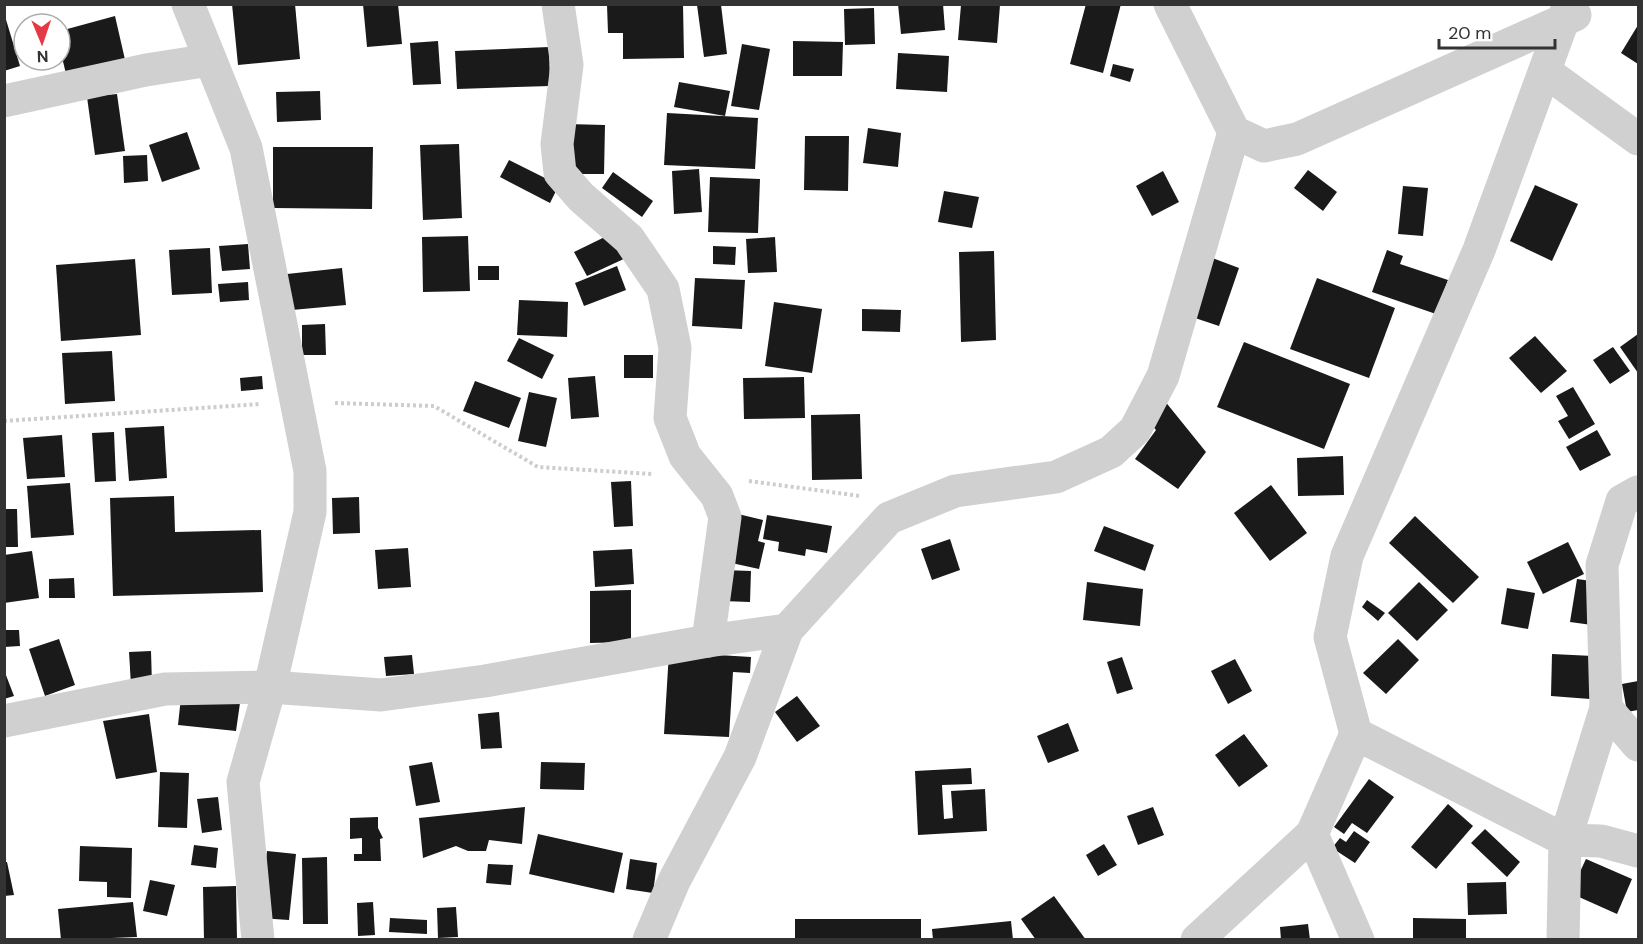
<svg xmlns="http://www.w3.org/2000/svg" width="1643" height="944" viewBox="0 0 1643 944" font-family="'DM Sans',sans-serif">
<rect width="100%" height="100%" fill="#fff"/>
<!-- building -->
<g fill="#1a1a1a">
<polygon points="232,4 295,4 300,59 238,65"/>
<polygon points="363,4 398,4 402,44 367,47"/>
<polygon points="683,4 684,58 623,59 623,33 608,33 607,5"/>
<polygon points="898,4 943,4 945,30 901,34"/>
<polygon points="1086,4 1121,4 1103,73 1070,64"/>
<polygon points="697,5 721,5 727,54 704,57"/>
<polygon points="961,5 1000,5 997,43 958,40"/>
<polygon points="874,8 875,44 845,45 844,9"/>
<polygon points="4,13 20,66 4,71"/>
<polygon points="115,16 126,64 67,78 60,49 60,31"/>
<polygon points="1638,25 1638,64 1621,53"/>
<polygon points="438,41 441,84 413,85 410,43"/>
<polygon points="793,41 843,42 842,76 793,76"/>
<polygon points="742,44 770,49 759,110 731,106"/>
<polygon points="549,47 550,86 457,89 455,51"/>
<polygon points="898,53 949,56 947,92 896,89"/>
<polygon points="1113,64 1134,69 1130,82 1110,76"/>
<polygon points="679,82 730,91 725,116 674,107"/>
<polygon points="320,91 321,120 277,122 276,92"/>
<polygon points="117,94 125,151 95,155 87,97"/>
<polygon points="667,113 758,118 755,169 664,165"/>
<polygon points="567,124 605,125 604,174 567,174"/>
<polygon points="868,128 901,133 898,167 863,163"/>
<polygon points="187,132 200,169 162,182 149,145"/>
<polygon points="805,136 849,136 848,191 804,190"/>
<polygon points="459,144 462,218 423,220 420,145"/>
<polygon points="273,147 373,147 372,209 273,208"/>
<polygon points="147,155 148,181 124,183 123,156"/>
<polygon points="509,160 559,185 550,203 500,177"/>
<polygon points="699,169 702,212 674,214 672,171"/>
<polygon points="1308,170 1337,192 1323,211 1294,188"/>
<polygon points="1163,171 1179,202 1152,216 1136,186"/>
<polygon points="613,172 653,201 642,217 602,188"/>
<polygon points="710,177 760,179 758,233 708,232"/>
<polygon points="1535,185 1578,204 1552,261 1510,241"/>
<polygon points="1403,186 1428,188 1423,236 1398,234"/>
<polygon points="944,191 979,197 972,228 938,222"/>
<polygon points="615,232 628,257 587,276 574,252"/>
<polygon points="468,236 470,291 423,292 422,237"/>
<polygon points="775,237 777,272 748,273 746,239"/>
<polygon points="248,244 250,269 222,271 219,246"/>
<polygon points="713,246 736,247 735,265 713,264"/>
<polygon points="210,248 212,293 172,295 169,250"/>
<polygon points="1387,250 1403,256 1400,264 1448,280 1436,314 1372,292"/>
<polygon points="994,251 996,340 961,342 959,252"/>
<polygon points="1207,256 1239,268 1219,326 1186,315"/>
<polygon points="135,259 141,335 61,341 56,265"/>
<rect x="478" y="266" width="21" height="14"/>
<polygon points="617,266 626,290 584,306 575,283"/>
<polygon points="342,268 346,305 292,310 287,274"/>
<polygon points="695,278 745,280 742,329 692,326"/>
<polygon points="1317,278 1395,308 1369,378 1290,349"/>
<polygon points="248,282 249,300 220,302 218,284"/>
<polygon points="519,300 568,302 567,337 517,335"/>
<polygon points="774,302 822,309 812,373 765,366"/>
<polygon points="862,309 901,310 900,332 862,331"/>
<polygon points="325,324 326,355 302,355 302,325"/>
<polygon points="1638,334 1638,373 1620,347"/>
<polygon points="1535,336 1567,371 1541,393 1509,358"/>
<polygon points="519,338 554,355 542,379 507,361"/>
<polygon points="1244,342 1350,384 1324,449 1217,407"/>
<polygon points="1613,347 1630,371 1610,384 1593,360"/>
<polygon points="112,351 115,401 65,404 62,353"/>
<rect x="624" y="355" width="29" height="23"/>
<polygon points="262,376 263,389 241,391 240,378"/>
<polygon points="595,376 599,417 571,419 568,378"/>
<polygon points="804,377 805,418 744,419 743,378"/>
<polygon points="475,381 521,398 509,428 463,411"/>
<polygon points="1573,387 1595,424 1569,439 1558,421 1568,416 1556,396"/>
<polygon points="529,392 557,398 546,447 518,441"/>
<polygon points="1164,400 1206,452 1178,489 1135,459 1156,430 1144,417"/>
<polygon points="860,414 862,479 812,480 811,415"/>
<polygon points="164,426 167,478 129,481 125,428"/>
<polygon points="1597,430 1611,455 1580,471 1566,447"/>
<polygon points="114,432 116,481 95,482 92,433"/>
<polygon points="62,435 65,477 27,479 23,438"/>
<polygon points="1343,456 1344,495 1298,496 1297,458"/>
<polygon points="631,481 633,526 614,527 611,482"/>
<polygon points="70,483 74,535 31,538 27,486"/>
<polygon points="1271,485 1307,533 1270,561 1234,513"/>
<polygon points="174,496 175,532 261,530 263,592 113,596 110,498"/>
<polygon points="359,497 360,533 333,534 332,498"/>
<polygon points="4,509 17,509 18,547 4,547"/>
<polygon points="738,514 763,520 758,541 765,543 759,569 727,562"/>
<polygon points="767,515 832,526 827,553 806,549 805,556 778,551 779,542 763,539"/>
<polygon points="1415,516 1479,577 1453,603 1389,543"/>
<polygon points="1104,526 1154,545 1145,571 1094,551"/>
<polygon points="950,539 960,570 932,580 921,549"/>
<polygon points="1568,542 1584,574 1543,594 1527,562"/>
<polygon points="408,548 411,587 378,589 375,550"/>
<polygon points="632,549 634,584 595,587 593,551"/>
<polygon points="32,551 39,598 4,603 4,555"/>
<polygon points="723,570 751,571 750,602 722,601"/>
<polygon points="74,578 75,598 49,598 49,579"/>
<polygon points="1577,579 1599,582 1592,625 1570,622"/>
<polygon points="1087,582 1143,589 1140,626 1083,620"/>
<polygon points="1419,582 1448,610 1417,641 1388,613"/>
<polygon points="1507,588 1535,593 1528,629 1501,624"/>
<polygon points="631,590 631,642 590,643 590,591"/>
<polygon points="1367,600 1385,613 1378,621 1362,607"/>
<polygon points="4,630 19,630 20,646 4,647"/>
<polygon points="59,639 75,685 45,696 29,649"/>
<polygon points="1398,639 1419,660 1386,694 1363,673"/>
<polygon points="151,651 152,685 131,685 129,652"/>
<polygon points="669,652 751,657 750,673 733,672 729,737 664,734"/>
<polygon points="1552,654 1593,656 1590,699 1551,696"/>
<polygon points="412,655 414,674 386,676 384,657"/>
<polygon points="1122,657 1133,689 1117,694 1107,662"/>
<polygon points="1235,659 1252,691 1228,704 1211,671"/>
<polygon points="4,670 14,696 4,699"/>
<polygon points="1638,681 1638,710 1627,712 1622,684"/>
<polygon points="797,696 820,726 797,742 775,712"/>
<polygon points="181,697 240,703 236,731 178,725"/>
<polygon points="499,712 502,748 481,749 478,714"/>
<polygon points="149,714 157,772 116,779 103,721"/>
<polygon points="1068,723 1079,751 1048,763 1037,736"/>
<polygon points="1244,734 1268,766 1239,787 1215,755"/>
<polygon points="432,762 440,802 416,806 409,766"/>
<polygon points="541,762 585,763 584,790 540,789"/>
<polygon points="971,768 972,784 942,785 944,819 953,818 951,791 985,789 987,831 918,835 915,771"/>
<polygon points="160,772 189,773 187,828 158,827"/>
<polygon points="1369,779 1394,797 1367,833 1352,823 1344,834 1334,827"/>
<polygon points="218,797 222,830 202,833 197,799"/>
<polygon points="1448,804 1473,826 1436,869 1411,847"/>
<polygon points="525,807 522,844 489,840 486,851 468,851 456,846 423,858 419,818"/>
<polygon points="1153,807 1164,835 1138,845 1127,816"/>
<polygon points="378,817 378,828 383,838 380,839 381,861 354,861 354,854 362,854 362,838 350,839 350,818"/>
<polygon points="1485,829 1520,862 1507,877 1471,843"/>
<polygon points="1354,831 1370,842 1355,863 1332,848 1340,838 1346,842"/>
<polygon points="538,834 623,853 614,893 529,874"/>
<polygon points="1104,844 1117,865 1098,876 1086,855"/>
<polygon points="194,845 218,848 216,868 191,865"/>
<polygon points="80,846 132,848 131,898 107,897 107,882 79,881"/>
<polygon points="267,851 296,854 289,920 259,918"/>
<polygon points="327,857 328,924 303,924 302,858"/>
<polygon points="630,859 657,863 653,893 626,889"/>
<polygon points="1586,859 1632,879 1617,914 1570,893"/>
<polygon points="4,862 7,862 14,895 4,896"/>
<polygon points="488,864 513,865 511,885 486,883"/>
<polygon points="150,880 175,885 167,916 143,911"/>
<polygon points="1506,882 1507,914 1468,915 1467,883"/>
<polygon points="236,886 237,940 204,940 203,887"/>
<polygon points="1054,896 1086,940 1036,940 1021,919"/>
<polygon points="133,902 137,937 61,940 58,909"/>
<polygon points="373,902 375,935 358,936 357,903"/>
<polygon points="456,907 458,937 438,938 437,908"/>
<polygon points="390,918 427,920 427,934 389,932"/>
<polygon points="1413,918 1466,919 1466,940 1413,940"/>
<rect x="795" y="919" width="126" height="21"/>
<polygon points="1011,921 1013,940 933,940 932,929"/>
<polygon points="1308,924 1310,940 1281,940 1280,927"/>
</g>
<g fill="none" stroke-linecap="round" stroke-linejoin="round">
<!-- path -->
<g stroke="#cdcdcd" stroke-width="4" stroke-dasharray="3 3" stroke-linecap="butt">
<polyline points="335,403 434,406 538,467 652,474"/>
<polyline points="4,421 261,404"/>
<polyline points="749,481 860,496"/>
</g>
<!-- minor -->
<g stroke="#d0d0d0" stroke-width="33">
<polyline points="188,4 246,148 310,471 310,512 270,687 243,782 258,940"/>
<polyline points="558,4 567,65 557,144 560,173 581,197 629,239 663,289 675,348 670,418 685,456 717,496 725,517 708,641"/>
<polyline points="1170,4 1234,132 1264,146 1297,139 1575,15"/>
<polyline points="1546,72 1638,139"/>
<polyline points="4,101 146,70 210,60"/>
<polyline points="1638,492 1622,501 1602,565 1606,708 1565,840 1601,841 1638,851"/>
<polyline points="1606,708 1638,745"/>
<polyline points="4,721 165,689 270,687 381,695 485,681 708,641 787,630"/>
<polyline points="1312,834 1358,940"/>
<polyline points="649,940 674,881 740,757 787,630 889,518 955,491 1056,477 1111,452 1135,430 1163,376 1234,132"/>
<polyline points="1197,940 1312,834 1356,734"/>
<polyline points="1563,940 1565,840 1356,734 1330,637 1347,556 1479,250 1569,4"/>
</g>
</g>
<!-- border -->
<rect width="1643" height="944" fill="none" stroke="#333333" stroke-width="12"/>
<!-- north arrow -->
<g transform="translate(42 42) rotate(178)"><circle r="28" fill="#ffffff" stroke="#adadad" stroke-width="1.5"/>
<path d="M0-4.5L10 22L0 15L-10 22Z" fill="#e63946"/>
<text y="-9" font-size="16" font-weight="bold" text-anchor="middle" fill="#333333">N</text>
</g>
<!-- scale -->
<path d="M1439 39v9h116v-9" fill="none" stroke="#333333" stroke-width="3"/>
<text x="1448" y="39" font-size="18" fill="#333333" stroke="#ffffff" stroke-width="4.5" paint-order="stroke">20 m</text>
</svg>
